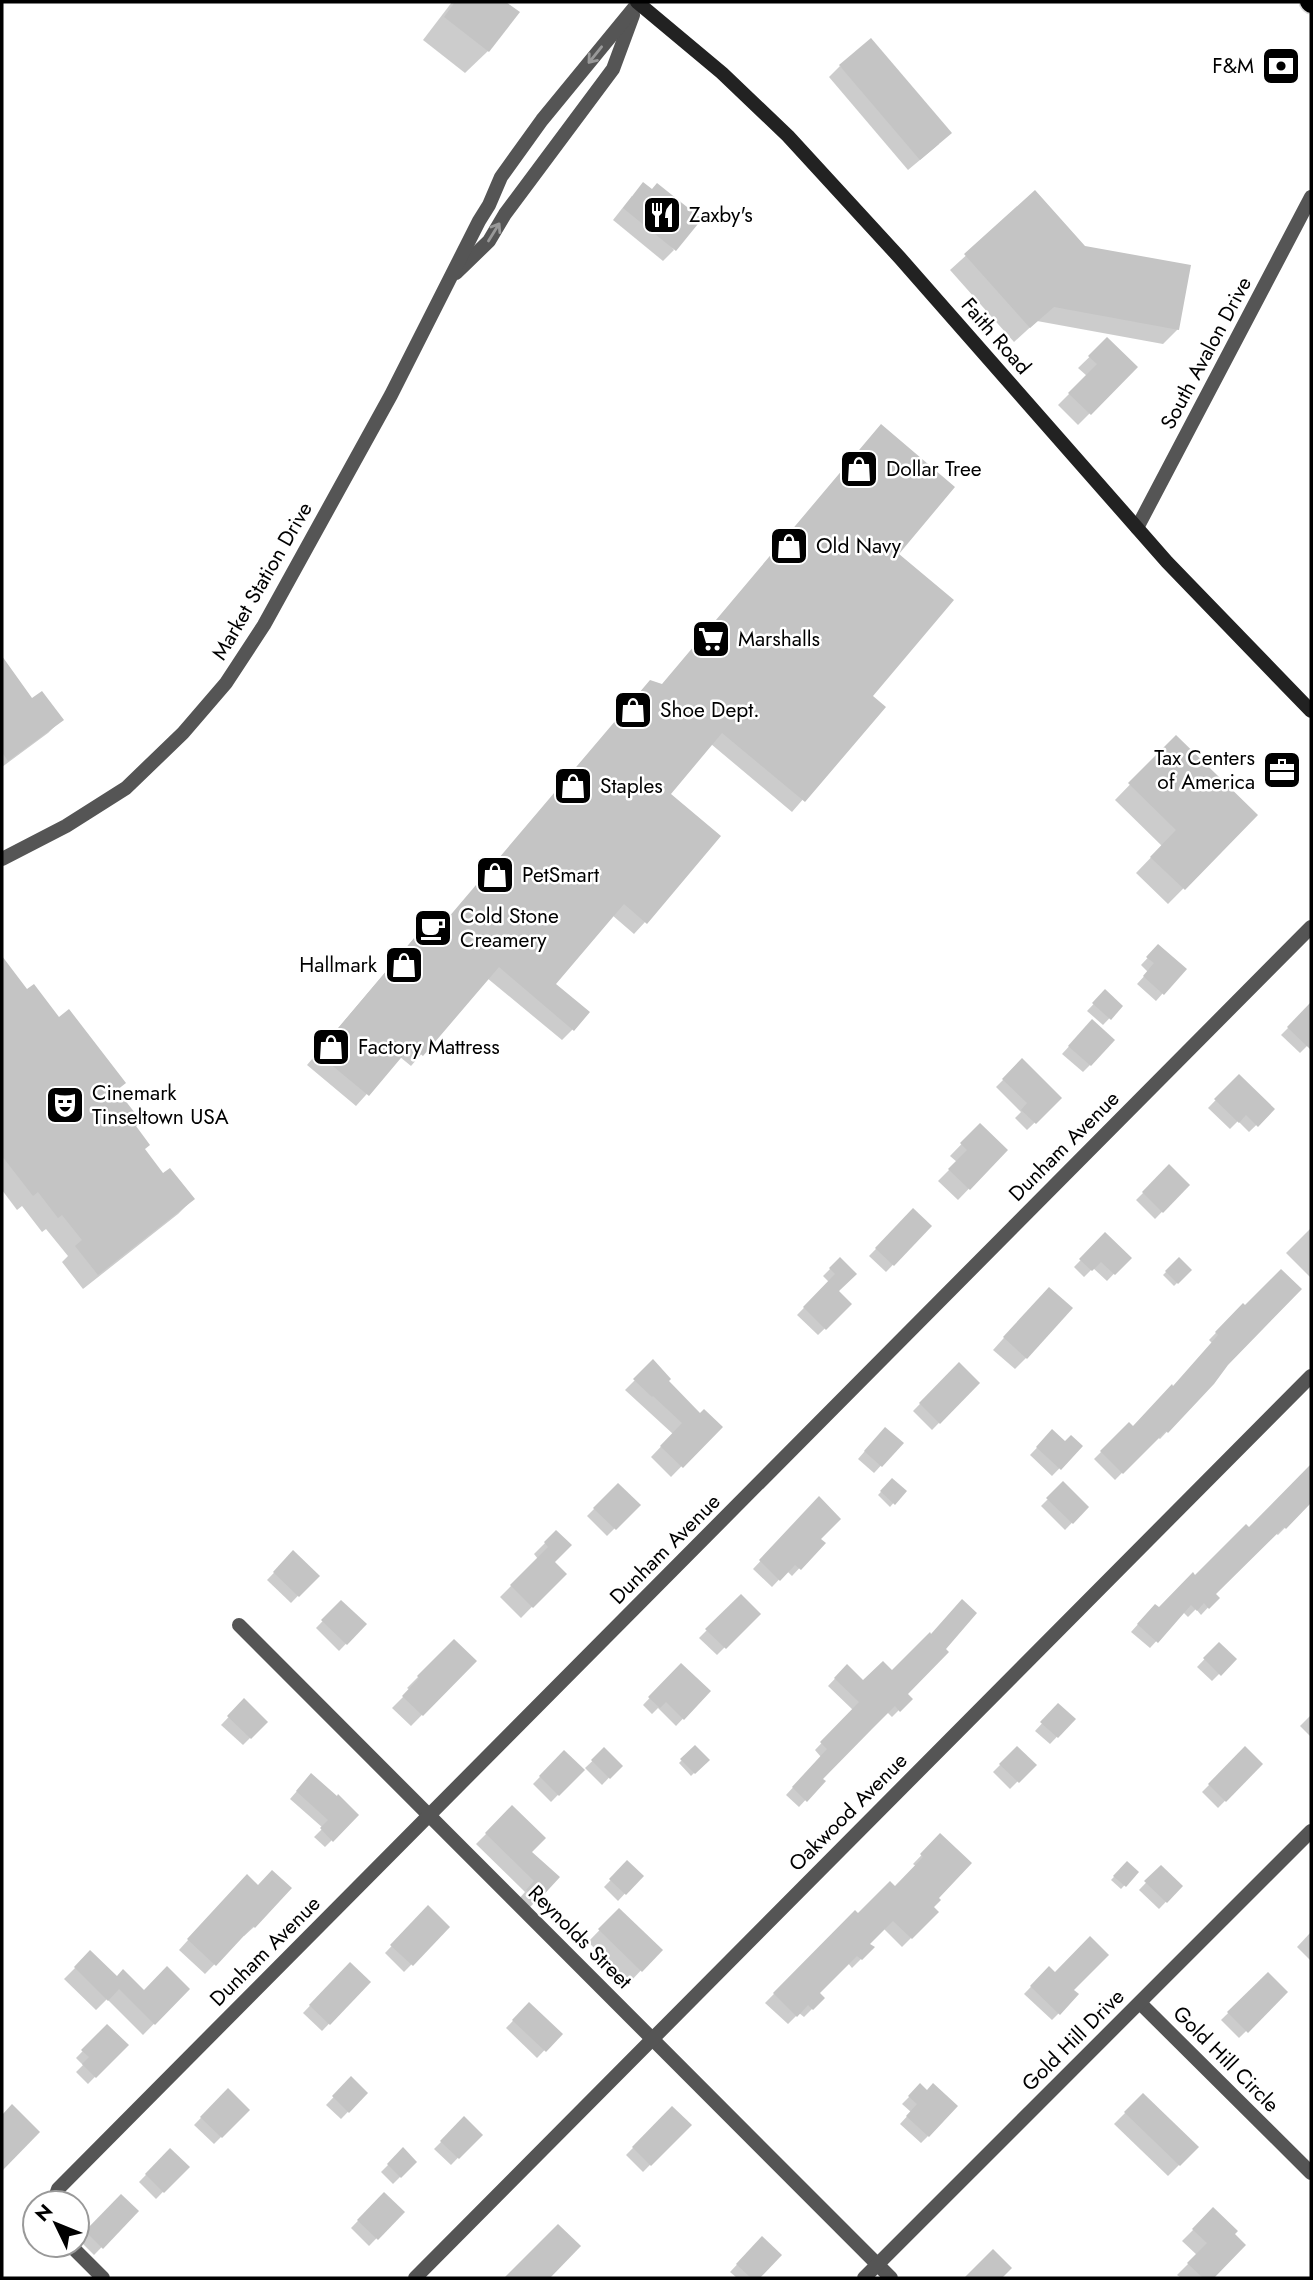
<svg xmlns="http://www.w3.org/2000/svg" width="1313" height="2280" viewBox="0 0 1313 2280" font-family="Jost,sans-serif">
<rect width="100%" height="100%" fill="#fff"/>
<!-- shadow -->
<g fill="#0003">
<polygon points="452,2 504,2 518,13 488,51 465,73 423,40"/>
<polygon points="840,66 939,144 908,170 829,77"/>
<polygon points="1035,193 1084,247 1178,329 1163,344 1037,321 1014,342 950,270"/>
<polygon points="632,196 674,250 663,261 613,220"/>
<polygon points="1107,340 1135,368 1078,425 1058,405 1087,376 1078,368"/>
<polygon points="896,554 870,696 883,707 792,812 711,744 669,794 645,922 634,934 612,915 554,984 573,1029 562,1040 487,978 411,1066 400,1057 356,1106 307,1065 421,930 441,927 662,685"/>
<polygon points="2,659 32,701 61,720 48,733 2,767"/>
<polygon points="1176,737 1256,815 1168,904 1136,873 1162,846 1115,800"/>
<polygon points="1158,947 1163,993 1156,1001 1137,984 1148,972 1141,965"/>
<polygon points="9,968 27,991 124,1083 116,1091 143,1150 163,1176 193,1199 178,1214 83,1289 62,1262 68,1256 46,1229 42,1232 22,1206 17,1210 2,1190 2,974"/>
<polygon points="1105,992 1121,1006 1103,1025 1087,1011"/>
<polygon points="1311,1005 1311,1042 1300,1053 1281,1035"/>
<polygon points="1085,1029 1090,1065 1083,1072 1062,1054"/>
<polygon points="1022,1061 1060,1098 1027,1130 1015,1118 1021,1112 996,1087"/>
<polygon points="1239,1076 1273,1109 1249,1132 1238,1121 1230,1129 1208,1108"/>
<polygon points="980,1125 1006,1150 958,1200 938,1181 957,1162 950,1156"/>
<polygon points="1169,1167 1188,1185 1155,1219 1136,1200"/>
<polygon points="913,1211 930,1226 886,1272 869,1256"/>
<polygon points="1311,1228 1311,1278 1286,1253"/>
<polygon points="1105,1235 1129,1258 1107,1281 1093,1268 1084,1277 1074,1267"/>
<polygon points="840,1259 837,1291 850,1304 818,1335 797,1315 829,1282 823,1276"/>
<polygon points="1179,1259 1190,1270 1174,1286 1163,1275"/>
<polygon points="1038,1300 1026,1358 1015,1369 993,1350"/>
<polygon points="1243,1305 1227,1364 1213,1383 1160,1439 1157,1437 1115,1480 1094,1459 1129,1424 1132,1428 1173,1388 1212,1343 1209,1340"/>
<polygon points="653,1362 666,1381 700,1415 720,1427 671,1477 651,1457 673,1434 625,1390"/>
<polygon points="959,1364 978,1383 932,1430 913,1411"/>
<polygon points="1053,1431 1065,1443 1081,1446 1052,1476 1030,1455"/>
<polygon points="878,1436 901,1444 874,1473 858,1459"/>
<polygon points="1311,1466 1311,1501 1278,1535 1275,1533 1213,1594 1217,1598 1201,1615 1196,1609 1188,1617 1183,1612 1150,1648 1131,1632 1148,1613 1159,1610 1249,1529"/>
<polygon points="892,1480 904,1491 890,1507 878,1495"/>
<polygon points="1063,1484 1087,1507 1065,1530 1041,1506"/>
<polygon points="618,1485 638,1505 607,1536 587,1516"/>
<polygon points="819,1499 819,1539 823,1543 792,1576 787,1571 772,1587 753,1569"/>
<polygon points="556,1532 552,1563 564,1574 521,1618 500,1597 538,1559 534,1554"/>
<polygon points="293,1553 317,1576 291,1603 267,1580"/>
<polygon points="741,1596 758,1614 717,1655 699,1638"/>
<polygon points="341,1602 365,1624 339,1651 316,1628"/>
<polygon points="454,1641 475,1661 411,1726 392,1708 410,1690 407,1688"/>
<polygon points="1219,1644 1234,1659 1212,1681 1197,1667"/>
<polygon points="944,1649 905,1694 910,1699 892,1717 887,1712 821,1779 823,1781 799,1807 786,1795 821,1757 815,1750 853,1710 828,1686 847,1666 863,1682 892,1673"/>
<polygon points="681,1665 709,1691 676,1726 658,1708 652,1714 643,1705"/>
<polygon points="244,1701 266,1722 243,1745 221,1725"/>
<polygon points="1058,1706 1073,1720 1050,1744 1035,1731"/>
<polygon points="1311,1715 1311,1737 1300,1726"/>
<polygon points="695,1747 707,1760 691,1776 679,1763"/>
<polygon points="1017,1748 1034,1765 1010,1789 993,1772"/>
<polygon points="1245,1749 1261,1764 1218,1808 1202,1792"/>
<polygon points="604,1750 620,1766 602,1785 585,1768"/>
<polygon points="564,1752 582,1770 551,1802 533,1784"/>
<polygon points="304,1783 357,1815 325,1847 314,1837 323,1828 290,1799"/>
<polygon points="512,1808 530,1852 537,1900 527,1910 517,1901 525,1892 476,1844"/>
<polygon points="940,1836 937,1898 932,1907 937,1912 902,1947 883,1928 868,1944 872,1948 852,1968 848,1963 818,1993 823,1998 804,2017 799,2013 788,2024 765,2003 855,1912 858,1915 895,1888 916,1866 913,1864"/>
<polygon points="627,1863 641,1876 618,1901 604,1887"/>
<polygon points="1127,1863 1137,1872 1121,1889 1111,1880"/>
<polygon points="1161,1867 1181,1886 1159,1909 1139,1890"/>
<polygon points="237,1886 258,1887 254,1927 244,1936 243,1935 205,1974 179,1950"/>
<polygon points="428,1908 448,1927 404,1972 385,1953"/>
<polygon points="619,1910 660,1950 630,1982 588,1942"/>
<polygon points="1311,1932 1311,1961 1297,1947"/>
<polygon points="90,1953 116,1978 144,1992 188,1989 143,2035 107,1999 96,2010 64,1979"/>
<polygon points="350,1964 369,1982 322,2031 303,2013"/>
<polygon points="1049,1968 1077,1995 1052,2020 1024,1994"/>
<polygon points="1268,1974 1286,1992 1239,2038 1221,2020"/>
<polygon points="529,2004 560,2034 537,2058 506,2028"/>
<polygon points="107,2026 126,2045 88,2084 76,2072 83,2065 76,2058"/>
<polygon points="351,2079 366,2093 341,2119 326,2105"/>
<polygon points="920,2086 928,2136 921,2143 900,2124 911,2112 902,2104"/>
<polygon points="228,2090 248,2110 214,2144 194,2125"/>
<polygon points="1143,2095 1197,2147 1168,2176 1114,2124"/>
<polygon points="672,2108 689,2125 643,2172 626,2155"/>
<polygon points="464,2119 480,2135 451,2165 434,2149"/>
<polygon points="170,2150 187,2167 156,2199 139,2182"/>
<polygon points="403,2150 415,2162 393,2184 381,2172"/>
<polygon points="384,2194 402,2212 369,2246 351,2228"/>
<polygon points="121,2196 137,2211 94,2255 79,2240"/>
<polygon points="1214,2209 1232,2234 1244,2245 1211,2278 1181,2278 1177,2275 1197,2255 1182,2241"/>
<polygon points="762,2238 780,2255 758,2278 737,2278 730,2272"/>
</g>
<!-- building -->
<g fill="#c4c4c4">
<polygon points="455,2 506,2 520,12 489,52 444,17"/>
<polygon points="871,38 952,133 920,160 839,65"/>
<polygon points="643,182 652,189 657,183 702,219 676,251 623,208"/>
<polygon points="1035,190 1085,246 1191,265 1179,330 1054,307 1030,328 964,254"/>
<polygon points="1107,337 1138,367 1091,415 1068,393 1097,364 1088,356"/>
<polygon points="881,424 955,487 899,554 954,600 873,696 886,707 805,802 722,733 671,794 721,836 647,924 624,904 556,984 590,1012 574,1031 499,967 423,1056 411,1046 369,1096 317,1053 432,917 442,925 650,680 662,684"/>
<polygon points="2,656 32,698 42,691 64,720 8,761 2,752"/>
<polygon points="1176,735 1258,815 1185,890 1150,857 1176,830 1128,783"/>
<polygon points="1158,944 1187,969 1164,995 1143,976 1154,963 1146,957"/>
<polygon points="2,956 27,989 34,984 59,1017 69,1009 126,1083 117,1090 142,1122 136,1126 150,1145 145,1149 163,1173 170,1168 195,1199 98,1275 75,1246 82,1240 62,1215 58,1218 38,1192 33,1196 2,1156"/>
<polygon points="1105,989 1123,1006 1111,1020 1092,1003"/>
<polygon points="1311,1002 1311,1050 1287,1027"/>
<polygon points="1092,1019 1115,1040 1091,1066 1068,1046"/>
<polygon points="1022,1058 1062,1098 1036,1124 1021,1110 1027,1103 1002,1079"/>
<polygon points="1239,1074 1275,1109 1258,1127 1246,1115 1239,1123 1214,1099"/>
<polygon points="980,1123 1008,1150 970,1190 948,1169 967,1150 960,1143"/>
<polygon points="1169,1164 1190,1185 1163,1213 1142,1192"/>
<polygon points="913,1208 932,1226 894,1266 875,1248"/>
<polygon points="1105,1232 1132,1258 1115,1275 1101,1262 1092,1271 1079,1259"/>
<polygon points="840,1257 857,1274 839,1291 852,1304 826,1330 803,1307 835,1274 829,1268"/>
<polygon points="1179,1257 1192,1270 1178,1284 1165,1271"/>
<polygon points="1281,1269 1302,1289 1228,1365 1214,1384 1168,1433 1166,1431 1123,1474 1100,1451 1129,1422 1133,1426 1172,1384 1173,1386 1218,1335 1215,1332 1243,1303 1245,1305"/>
<polygon points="1049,1287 1073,1308 1027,1359 1003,1337"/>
<polygon points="653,1359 671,1379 669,1381 700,1413 704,1409 723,1427 683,1468 660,1446 682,1423 653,1396 652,1397 633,1379"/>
<polygon points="959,1362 980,1383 940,1424 919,1403"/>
<polygon points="885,1427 904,1443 882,1467 864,1451"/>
<polygon points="1052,1429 1065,1441 1071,1435 1083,1446 1061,1470 1036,1447"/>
<polygon points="1311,1464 1311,1503 1286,1529 1284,1527 1216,1594 1220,1598 1209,1609 1204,1603 1197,1611 1191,1605 1158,1643 1137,1624 1155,1604 1159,1607 1193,1572 1195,1575 1246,1524 1249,1527"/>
<polygon points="892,1478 907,1491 895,1505 880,1491"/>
<polygon points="1063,1481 1089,1507 1073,1524 1046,1498"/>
<polygon points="618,1483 641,1505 616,1530 593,1508"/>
<polygon points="819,1496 841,1519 821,1539 826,1543 801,1570 795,1565 780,1581 759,1560"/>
<polygon points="556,1530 572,1545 555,1562 567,1574 533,1608 510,1585 548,1547 544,1542"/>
<polygon points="293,1550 320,1576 299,1597 273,1572"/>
<polygon points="741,1594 761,1614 726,1649 705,1629"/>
<polygon points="962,1599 977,1613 946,1649 949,1652 908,1694 913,1699 900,1712 895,1706 872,1729 823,1779 826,1781 807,1802 792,1787 827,1749 820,1742 859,1702 834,1678 847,1664 863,1680 883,1661 892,1670 930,1632 931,1634"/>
<polygon points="341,1600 367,1624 347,1645 321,1620"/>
<polygon points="454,1639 477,1661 423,1716 402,1696 419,1678 417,1676"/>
<polygon points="1219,1642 1237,1659 1221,1676 1203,1658"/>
<polygon points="681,1663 711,1691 684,1720 666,1702 660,1708 648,1697"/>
<polygon points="244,1698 268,1722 251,1739 227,1716"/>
<polygon points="1058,1703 1076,1719 1058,1738 1040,1722"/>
<polygon points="695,1745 710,1760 695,1774 680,1759"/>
<polygon points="1017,1746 1037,1765 1019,1783 999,1764"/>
<polygon points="1245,1746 1263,1764 1226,1802 1208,1784"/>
<polygon points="604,1747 623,1766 610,1779 591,1760"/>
<polygon points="564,1750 585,1770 559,1796 539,1776"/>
<polygon points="311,1773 337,1796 338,1794 359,1815 333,1842 320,1828 328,1820 296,1791"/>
<polygon points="512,1805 546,1838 532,1852 560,1877 538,1901 526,1890 534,1881 485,1833"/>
<polygon points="940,1833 972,1863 939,1898 941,1900 934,1907 939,1912 912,1939 893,1921 870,1944 875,1947 862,1960 857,1956 820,1993 825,1998 813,2010 808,2005 797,2017 773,1993 855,1910 858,1913 890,1881 895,1886 923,1857 920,1854"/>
<polygon points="627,1860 644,1876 626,1895 609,1879"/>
<polygon points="1127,1861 1139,1872 1126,1887 1113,1876"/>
<polygon points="1161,1865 1183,1886 1167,1903 1144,1881"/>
<polygon points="272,1870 292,1888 255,1928 253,1926 216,1966 187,1939 247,1874 258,1885"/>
<polygon points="428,1905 450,1927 413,1966 390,1945"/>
<polygon points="619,1908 663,1950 642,1972 598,1929"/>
<polygon points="1090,1936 1109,1955 1074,1990 1079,1994 1060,2015 1030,1986 1049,1966 1055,1972"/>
<polygon points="90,1950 117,1976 123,1969 144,1990 167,1966 190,1989 155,2025 119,1989 108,2001 74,1967"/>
<polygon points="350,1962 371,1982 330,2025 309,2005"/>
<polygon points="1268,1972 1288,1992 1248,2033 1227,2012"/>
<polygon points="529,2002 563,2034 546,2052 512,2020"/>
<polygon points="107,2024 129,2045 96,2078 82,2064 89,2057 81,2050"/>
<polygon points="351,2076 368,2093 349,2113 332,2096"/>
<polygon points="920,2083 927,2090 933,2083 958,2106 929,2137 906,2116 917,2104 908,2096"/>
<polygon points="228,2088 250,2110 222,2138 200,2117"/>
<polygon points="1143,2093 1199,2147 1180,2166 1124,2112"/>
<polygon points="12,2104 40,2132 2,2171 2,2115"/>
<polygon points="672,2106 692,2125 651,2166 632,2147"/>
<polygon points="464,2116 483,2135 459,2159 440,2141"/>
<polygon points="403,2147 417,2162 401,2178 387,2164"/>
<polygon points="170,2148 190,2167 164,2193 145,2174"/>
<polygon points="384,2192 405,2212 378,2240 357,2220"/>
<polygon points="121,2194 139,2211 103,2249 85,2231"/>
<polygon points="1213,2207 1238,2231 1235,2234 1246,2245 1214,2278 1203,2278 1187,2263 1207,2243 1192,2229"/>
<polygon points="558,2224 581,2246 550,2278 504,2278"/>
<polygon points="762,2236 782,2255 760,2278 751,2278 736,2264"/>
<polygon points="993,2249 1012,2268 1002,2278 964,2278"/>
</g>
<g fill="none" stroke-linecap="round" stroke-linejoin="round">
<defs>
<polyline id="primary" points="1309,2 1311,4"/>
</defs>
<!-- primary casing -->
<use href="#primary" stroke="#dbdbdb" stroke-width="21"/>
<!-- minor -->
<g stroke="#555" stroke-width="14">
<polyline points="456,273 489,241 505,214 613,69 633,15"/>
<polyline points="1137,528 1311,197"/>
<polyline points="2,859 66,826 126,788 183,733 226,683 264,625 391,395 479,221 489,205 501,177 542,120 638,3"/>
<polyline points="239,1625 891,2278"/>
<polyline points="1140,2003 1311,2173"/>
<polyline points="53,2203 58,2189 1311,927"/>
<polyline points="70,2245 103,2278"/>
<polyline points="415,2278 1311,1376"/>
</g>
<!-- tertiary -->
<polyline stroke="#555" stroke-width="14" points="864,2278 1311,1831"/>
<!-- secondary -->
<polyline stroke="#222" stroke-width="14" points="637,2 722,73 788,136 900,258 1167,562 1311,711"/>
<!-- primary -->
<use href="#primary" stroke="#000" stroke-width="18"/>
</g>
<!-- one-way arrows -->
<defs><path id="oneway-shaft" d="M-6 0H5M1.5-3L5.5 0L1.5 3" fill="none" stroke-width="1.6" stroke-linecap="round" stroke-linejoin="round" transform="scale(1.75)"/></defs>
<g stroke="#999">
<use href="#oneway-shaft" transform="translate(595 55) rotate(129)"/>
<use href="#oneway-shaft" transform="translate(494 232) rotate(-58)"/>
</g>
<!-- icons -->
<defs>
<symbol id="bank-square" viewBox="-11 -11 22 22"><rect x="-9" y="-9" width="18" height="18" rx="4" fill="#000" stroke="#fff"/><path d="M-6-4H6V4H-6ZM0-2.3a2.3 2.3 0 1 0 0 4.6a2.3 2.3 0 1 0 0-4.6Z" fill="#fff"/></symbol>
<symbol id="restaurant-square" viewBox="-11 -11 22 22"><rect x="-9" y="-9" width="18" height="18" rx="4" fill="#000" stroke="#fff"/><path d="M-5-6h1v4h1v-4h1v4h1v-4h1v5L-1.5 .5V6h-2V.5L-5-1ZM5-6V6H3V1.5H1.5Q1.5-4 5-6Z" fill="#fff"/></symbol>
<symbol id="shop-square" viewBox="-11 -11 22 22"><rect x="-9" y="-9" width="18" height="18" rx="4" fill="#000" stroke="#fff"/><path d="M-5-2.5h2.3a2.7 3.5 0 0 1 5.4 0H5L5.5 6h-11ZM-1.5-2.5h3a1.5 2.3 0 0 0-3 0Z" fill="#fff"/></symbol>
<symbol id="supermarket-square" viewBox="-11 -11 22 22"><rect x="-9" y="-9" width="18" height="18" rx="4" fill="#000" stroke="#fff"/><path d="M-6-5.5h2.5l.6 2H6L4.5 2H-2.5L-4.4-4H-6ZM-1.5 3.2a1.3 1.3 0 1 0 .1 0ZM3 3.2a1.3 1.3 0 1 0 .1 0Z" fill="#fff"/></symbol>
<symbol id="office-square" viewBox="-11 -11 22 22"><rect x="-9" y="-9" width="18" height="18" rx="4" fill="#000" stroke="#fff"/><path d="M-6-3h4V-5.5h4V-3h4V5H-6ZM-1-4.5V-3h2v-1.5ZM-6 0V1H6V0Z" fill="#fff"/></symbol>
<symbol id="cafe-square" viewBox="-11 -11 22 22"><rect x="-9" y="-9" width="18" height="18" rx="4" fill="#000" stroke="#fff"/><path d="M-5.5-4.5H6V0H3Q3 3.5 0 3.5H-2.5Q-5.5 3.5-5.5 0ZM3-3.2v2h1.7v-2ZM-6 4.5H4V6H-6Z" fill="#fff"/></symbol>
<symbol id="theatre-square" viewBox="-11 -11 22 22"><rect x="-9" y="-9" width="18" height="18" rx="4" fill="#000" stroke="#fff"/><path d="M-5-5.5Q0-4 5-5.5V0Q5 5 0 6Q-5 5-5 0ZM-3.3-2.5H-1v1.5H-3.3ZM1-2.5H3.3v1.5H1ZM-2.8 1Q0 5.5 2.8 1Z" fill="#fff"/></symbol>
</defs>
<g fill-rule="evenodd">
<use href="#bank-square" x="1259" y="44" width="44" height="44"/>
<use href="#restaurant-square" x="640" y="193" width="44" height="44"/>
<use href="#shop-square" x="837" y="447" width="44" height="44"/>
<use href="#shop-square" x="767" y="524" width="44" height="44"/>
<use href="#supermarket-square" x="689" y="617" width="44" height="44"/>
<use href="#shop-square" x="611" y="688" width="44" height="44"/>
<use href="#office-square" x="1260" y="748" width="44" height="44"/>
<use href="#shop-square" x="551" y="764" width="44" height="44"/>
<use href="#shop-square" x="473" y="853" width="44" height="44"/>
<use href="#cafe-square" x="411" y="906" width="44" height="44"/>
<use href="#shop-square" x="382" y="943" width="44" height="44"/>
<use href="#shop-square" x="309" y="1025" width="44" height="44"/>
<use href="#theatre-square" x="43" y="1083" width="44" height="44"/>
</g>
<g text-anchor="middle" stroke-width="5" stroke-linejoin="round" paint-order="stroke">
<!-- poi labels -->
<g font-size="21" fill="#000" stroke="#fff" text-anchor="start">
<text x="1254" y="73" text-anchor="end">F&amp;M</text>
<text x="689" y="222">Zaxby's</text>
<text x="886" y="476">Dollar Tree</text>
<text x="816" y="553">Old Navy</text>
<text x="738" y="646">Marshalls</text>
<text x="660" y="717">Shoe Dept.</text>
<text x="1255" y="765" text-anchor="end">Tax Centers<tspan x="1255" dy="24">of America</tspan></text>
<text x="600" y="793">Staples</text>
<text x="522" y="882">PetSmart</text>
<text x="460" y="923">Cold Stone<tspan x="460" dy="24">Creamery</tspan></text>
<text x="377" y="972" text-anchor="end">Hallmark</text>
<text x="358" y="1054">Factory Mattress</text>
<text x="92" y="1100">Cinemark<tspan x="92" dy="24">Tinseltown USA</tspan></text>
</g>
<!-- street labels -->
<g font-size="21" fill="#000" stroke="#fff">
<text transform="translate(996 336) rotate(49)" y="7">Faith Road</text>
<text transform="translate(1206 353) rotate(-62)" y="7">South Avalon Drive</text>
<text transform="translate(262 581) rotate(-60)" y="7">Market Station Drive</text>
<text transform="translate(1064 1146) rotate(-45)" y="7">Dunham Avenue</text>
<text transform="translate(665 1549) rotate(-45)" y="7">Dunham Avenue</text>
<text transform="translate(848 1812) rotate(-45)" y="7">Oakwood Avenue</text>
<text transform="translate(580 1937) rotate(45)" y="7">Reynolds Street</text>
<text transform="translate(265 1951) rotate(-45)" y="7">Dunham Avenue</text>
<text transform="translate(1073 2040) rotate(-45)" y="7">Gold Hill Drive</text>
<text transform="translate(1226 2059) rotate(45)" y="7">Gold Hill Circle</text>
</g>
</g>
<!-- border -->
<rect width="1313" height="2280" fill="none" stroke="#000000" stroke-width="7"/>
<!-- north arrow -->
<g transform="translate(56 2224) rotate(313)"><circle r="33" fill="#ffffff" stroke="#999999" stroke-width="2"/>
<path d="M0-5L12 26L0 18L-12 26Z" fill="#000000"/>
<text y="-10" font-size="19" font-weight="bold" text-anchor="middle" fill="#000000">N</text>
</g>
</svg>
